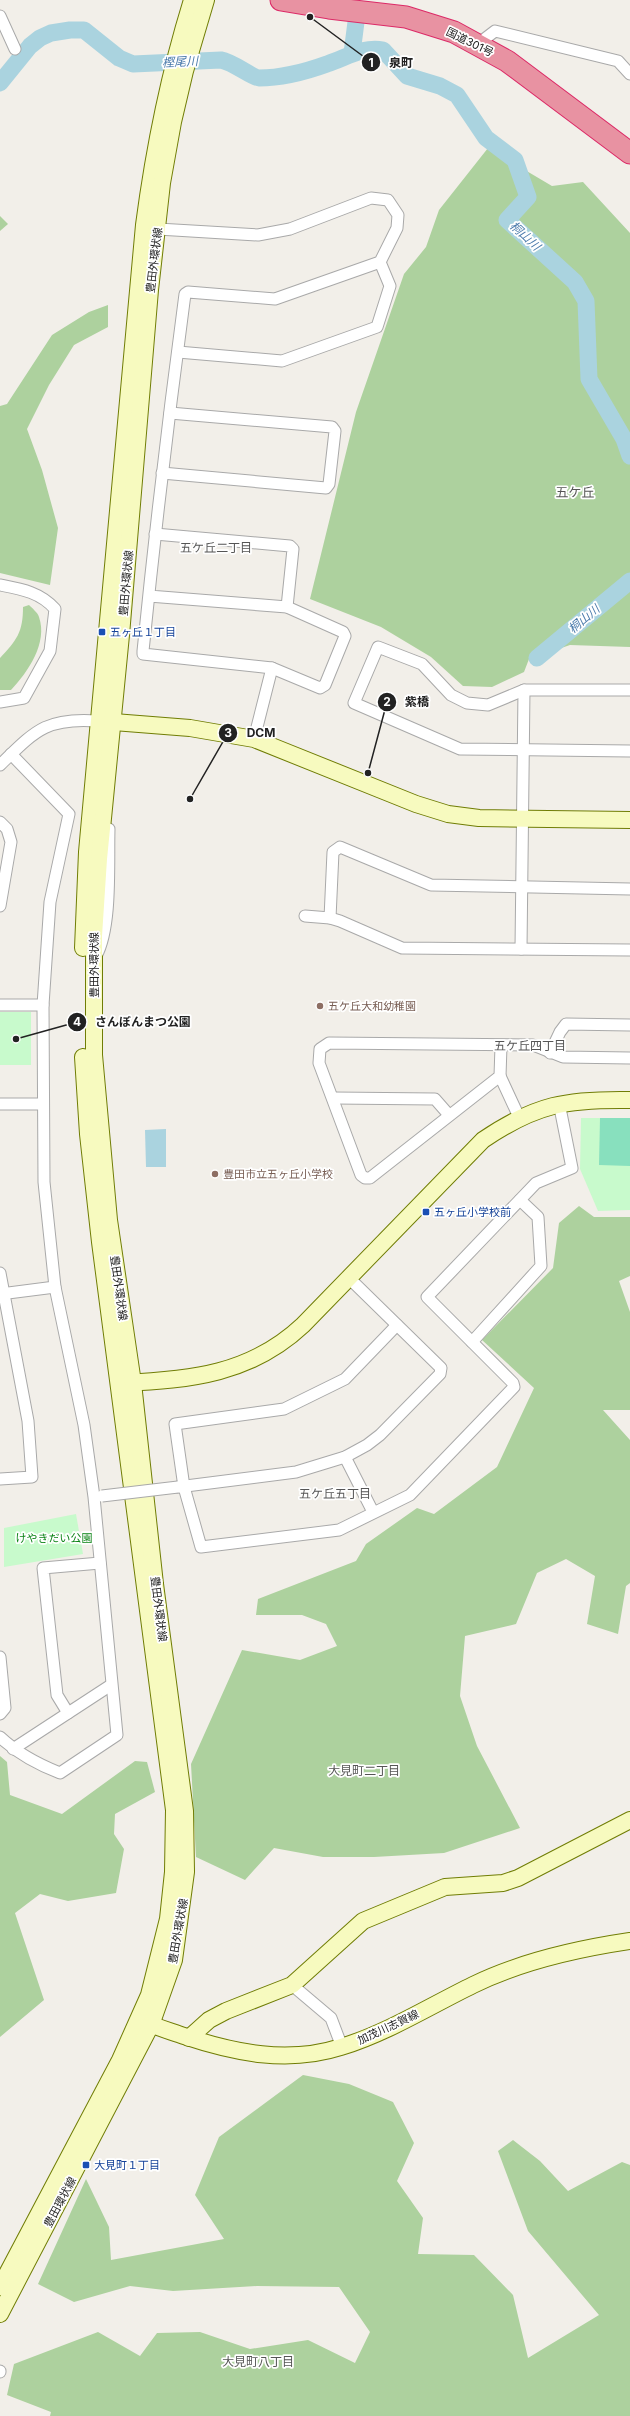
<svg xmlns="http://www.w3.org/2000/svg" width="630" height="2416" viewBox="0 0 630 2416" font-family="Inter,'Noto Sans JP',sans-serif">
<rect width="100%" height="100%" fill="#f2efe9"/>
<!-- forest -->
<g fill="#add19e">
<polygon points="488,148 552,186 583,182 630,233 630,647 570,645 529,659 524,672 492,687 463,686 431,657 381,627 310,599 356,412 404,274 426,247 439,210"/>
<polygon points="0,216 8,224 0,231"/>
<polygon points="108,305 108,327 74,345 49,385 27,429 42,470 58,528 50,585 0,573 0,406 7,404 52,335 89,312"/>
<path d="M 29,605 C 32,608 38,613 39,617 C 48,643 28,672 11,690 L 0,690 L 0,658 C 17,640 23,632 23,607 Z"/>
<polygon points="579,1206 594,1217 630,1217 630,1276 619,1281 630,1312 630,1410 603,1410 630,1440 630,1583 626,1586 618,1634 587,1624 595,1576 566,1559 537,1573 516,1624 465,1636 460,1696 477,1746 520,1828 444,1853 374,1857 323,1857 274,1848 245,1880 196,1857 191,1764 242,1650 300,1660 337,1646 326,1624 302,1615 256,1615 258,1599 356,1561 366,1544 417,1508 434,1514 497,1467 534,1388 482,1340 553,1268 559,1223"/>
<polygon points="0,1756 7,1762 10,1795 62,1814 135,1761 147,1762 155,1792 115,1814 114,1834 124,1849 116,1893 68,1901 40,1894 15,1913 44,2000 0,2037"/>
<polygon points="303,2075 349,2084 393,2102 414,2143 397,2181 423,2218 418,2254 474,2255 513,2295 528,2358 599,2315 528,2231 498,2151 513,2140 540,2161 568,2191 622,2162 630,2165 630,2416 50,2416 51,2412 7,2395 14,2364 98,2332 140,2356 157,2333 200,2332 250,2349 308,2340 355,2363 370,2332 339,2287 257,2286 173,2291 130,2286 74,2302 38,2284 86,2179 109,2227 111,2260 224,2239 195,2195 219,2137"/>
</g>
<!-- park -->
<g fill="#c8facc">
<rect x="0" y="1012" width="31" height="53"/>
<polygon points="581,1118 630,1118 630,1210 598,1211 580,1169"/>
<polygon points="76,1514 83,1554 4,1567 4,1528"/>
</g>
<!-- pitch -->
<polygon fill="#88e0be" points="600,1118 630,1118 630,1166 599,1165"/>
<!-- water -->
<polygon fill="#aad3df" points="166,1129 166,1167 146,1167 145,1130"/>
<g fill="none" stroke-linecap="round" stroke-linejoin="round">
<!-- river -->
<g stroke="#aad3df" stroke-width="17">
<polyline points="352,53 356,22"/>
<path d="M 0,83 L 30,46 L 40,38 L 51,33 L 70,30 L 84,30 L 119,58 L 133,64 L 221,60 C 233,62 253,78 259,78 C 282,78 305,72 327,64 C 346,58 363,46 383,50 L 407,76 L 440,86 L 457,95 L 486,138 L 515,160 L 528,197 L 507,220 L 575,282 L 586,301 L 589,379 L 624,439 L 630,456"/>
<polyline points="537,658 630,581"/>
</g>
<defs>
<g id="street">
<polyline points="0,16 15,49"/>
<polyline points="478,44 495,31 618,61 630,74"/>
<polyline points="178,352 282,361 377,327 390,286 380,262"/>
<polyline points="162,473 326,488 329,484 335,431 332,427 170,413"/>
<polyline points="155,534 290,546 293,549 287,607"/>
<path d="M 0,585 C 21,589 40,592 55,609 L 50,651 L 24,698 L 0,702"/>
<path d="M 149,596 L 287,607 L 343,632 L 345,636 L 325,685 L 320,688 L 272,668 L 143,654 L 143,651 C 155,532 169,413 185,294 L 188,292 L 275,299 L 380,262 L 397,228 L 398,215 L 388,200 L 371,198 L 290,229 L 258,235 L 158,229"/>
<polyline points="630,690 524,690 488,705 467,703 451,695 422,664 378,647 354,703 460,749 630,751"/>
<polyline points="254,739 272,668"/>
<path d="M 0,765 C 35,731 46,717 98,721"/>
<polyline points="0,822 7,829 11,842 0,906"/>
<polyline points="305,916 330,918 340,921 402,948 630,950"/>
<polyline points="330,918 333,852 340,847 431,885 630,889"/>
<polyline points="521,949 524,690"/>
<path d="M 96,956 C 112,927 108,864 109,829"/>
<polyline points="0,1005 43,1005"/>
<polyline points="501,1046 500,1076 370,1178 365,1178 361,1175 319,1063 320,1049 329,1043 533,1045 563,1057 630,1058"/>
<polyline points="550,1053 560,1032 566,1024 630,1025"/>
<polyline points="500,1076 519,1117"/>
<polyline points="334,1098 435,1099 449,1115"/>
<polyline points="0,1104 43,1104"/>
<polyline points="0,1273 28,1421 32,1477 0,1479"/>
<polyline points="0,1294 55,1287"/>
<polyline points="397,1325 345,1379 284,1409 175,1424 184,1487 201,1547 339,1530 410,1495 514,1387 513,1383 427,1297 536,1183 572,1168 559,1103"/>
<polyline points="472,1342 541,1266 538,1217 520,1200"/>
<polyline points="345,1457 373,1512"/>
<polyline points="178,1487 296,1472 345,1457 367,1445 380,1435 440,1374 441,1368 348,1277"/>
<polyline points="0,1657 5,1708 0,1714"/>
<polyline points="68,1713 57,1695 43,1568 100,1563"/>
<path d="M 0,1737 C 18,1754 37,1764 60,1773 L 117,1735 L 94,1497 L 84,1425 L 55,1287 L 44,1182 L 43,1005 L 50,902 L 69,814 L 11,754"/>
<polyline points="13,1749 111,1685"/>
<polyline points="292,1985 331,2018 342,2047"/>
<polyline points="0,2371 0,2372"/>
</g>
<g id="secondary">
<polyline points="101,721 190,728 254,739 416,804 448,814 479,818 630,820"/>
<path d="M 83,948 L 87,852 L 144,225 C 154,149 169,74 192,0"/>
<path d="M 122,1383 C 191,1380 251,1374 303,1325 L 483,1140 C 536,1104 567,1099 630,1100"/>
<path d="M 141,2020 C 155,2027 170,2031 184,2036 C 235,2053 288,2064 341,2047 C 387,2033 430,2006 473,1985 C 522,1961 576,1949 630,1941"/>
<polyline points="189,2038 209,2020 226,2011 292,1985 363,1921 445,1887 503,1883 518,1878 630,1820"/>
<polyline points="0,2287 120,2060 149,1995 168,1919 173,1872 174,1810 100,1242 88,1134 83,1057"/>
<polyline points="0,2314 151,2025 174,1960 186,1872 185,1811 155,1584 133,1383 109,1220 94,1055 94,936 99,859 121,635 150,290 162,183 173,122 185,71 206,0"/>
</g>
<polyline id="highway" points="281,0 329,8 406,17 454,32 507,61 630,153"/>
</defs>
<!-- street casing -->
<use href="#street" stroke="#a9a9a9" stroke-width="13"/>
<!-- secondary casing -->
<use href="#secondary" stroke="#707d05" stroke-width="18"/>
<!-- highway casing -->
<use href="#highway" stroke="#dc2a67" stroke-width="23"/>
<!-- street -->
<use href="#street" stroke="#fff" stroke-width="11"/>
<!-- secondary -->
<use href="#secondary" stroke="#f7fabf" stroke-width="16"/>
<!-- highway -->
<use href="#highway" stroke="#e892a2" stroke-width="21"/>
<defs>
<polyline id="street-bridge" points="102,1496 178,1487"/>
</defs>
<!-- street-bridge casing -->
<use href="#street-bridge" stroke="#a9a9a9" stroke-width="13" stroke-linecap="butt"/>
<!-- street-bridge -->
<use href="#street-bridge" stroke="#fff" stroke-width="11"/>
</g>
<!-- markers -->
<g fill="#1a4fb4" stroke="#fff" stroke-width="1.5">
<rect x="98" y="628" width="8" height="8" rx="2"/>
<rect x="422" y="1208" width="8" height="8" rx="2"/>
<rect x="82" y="2161" width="8" height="8" rx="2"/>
</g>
<g fill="#8d6e63" stroke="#fff" stroke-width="1.5">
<circle cx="320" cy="1006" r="4"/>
<circle cx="215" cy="1174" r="4"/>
</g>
<g text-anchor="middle" stroke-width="3.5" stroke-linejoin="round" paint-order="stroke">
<!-- street labels -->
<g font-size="11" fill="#222" stroke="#fff">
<text transform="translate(470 42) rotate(26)" y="4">国道301号</text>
<text transform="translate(154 260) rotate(-83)" y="4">豊田外環状線</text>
<text transform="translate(126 583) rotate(-85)" y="4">豊田外環状線</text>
<text transform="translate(94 965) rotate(-90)" y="4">豊田外環状線</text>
<text transform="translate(119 1288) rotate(82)" y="4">豊田外環状線</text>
<text transform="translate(159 1609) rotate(83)" y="4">豊田外環状線</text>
<text transform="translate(178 1931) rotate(-80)" y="4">豊田外環状線</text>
<text transform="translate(388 2027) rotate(-25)" y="4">加茂川志賀線</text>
<text transform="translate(60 2202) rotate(-62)" y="4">豊田環状線</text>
</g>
<!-- transit labels -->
<g font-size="11" fill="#164399" stroke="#fff" text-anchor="start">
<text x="110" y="636">五ヶ丘１丁目</text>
<text x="434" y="1216">五ヶ丘小学校前</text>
<text x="94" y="2169">大見町１丁目</text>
</g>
<!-- education labels -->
<g font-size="11" fill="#785e54" stroke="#fff" text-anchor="start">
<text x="328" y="1010">五ケ丘大和幼稚園</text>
<text x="223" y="1178">豊田市立五ヶ丘小学校</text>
</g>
<!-- park labels -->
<g font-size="11" fill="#0c8416" stroke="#fff">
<text x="54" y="1542">けやきだい公園</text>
</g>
<!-- water labels -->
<g font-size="12" font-style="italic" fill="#4a7aab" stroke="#fff">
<text transform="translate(180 62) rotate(-3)" y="4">樫尾川</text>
<text transform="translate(525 236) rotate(43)" y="4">桐山川</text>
<text transform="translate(584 619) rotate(-40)" y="4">桐山川</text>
</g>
<!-- neighbourhood labels -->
<g font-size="12" fill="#555" stroke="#fff">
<text x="216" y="552">五ケ丘二丁目</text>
<text x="530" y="1050">五ケ丘四丁目</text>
<text x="335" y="1498">五ケ丘五丁目</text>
<text x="364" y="1775">大見町二丁目</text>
<text x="258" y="2366">大見町八丁目</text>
</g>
<!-- quarter labels -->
<g font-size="13" fill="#555" stroke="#fff">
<text x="575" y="497">五ケ丘</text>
</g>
</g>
<!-- callouts -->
<path fill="none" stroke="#222" stroke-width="1.5" d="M310 17L371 62M368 773L387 702M190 799L228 733M16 1039L77 1022"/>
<g fill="#222" stroke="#fff" stroke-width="1.5">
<circle cx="310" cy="17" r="4"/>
<circle cx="368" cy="773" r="4"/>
<circle cx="190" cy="799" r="4"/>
<circle cx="16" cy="1039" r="4"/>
<circle cx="371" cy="62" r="10"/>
<circle cx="387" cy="702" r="10"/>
<circle cx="228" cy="733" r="10"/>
<circle cx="77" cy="1022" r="10"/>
</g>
<g font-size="12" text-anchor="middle" font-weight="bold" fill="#fff">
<text x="371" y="67">1</text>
<text x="387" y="706">2</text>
<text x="228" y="737">3</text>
<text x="77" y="1026">4</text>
</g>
<g font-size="12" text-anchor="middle" font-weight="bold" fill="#222" stroke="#fff" stroke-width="3.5" stroke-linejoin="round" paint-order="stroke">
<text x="401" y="67">泉町</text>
<text x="417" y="706">紫橋</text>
<text x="261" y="737">DCM</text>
<text x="143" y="1026">さんぼんまつ公園</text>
</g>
</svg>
